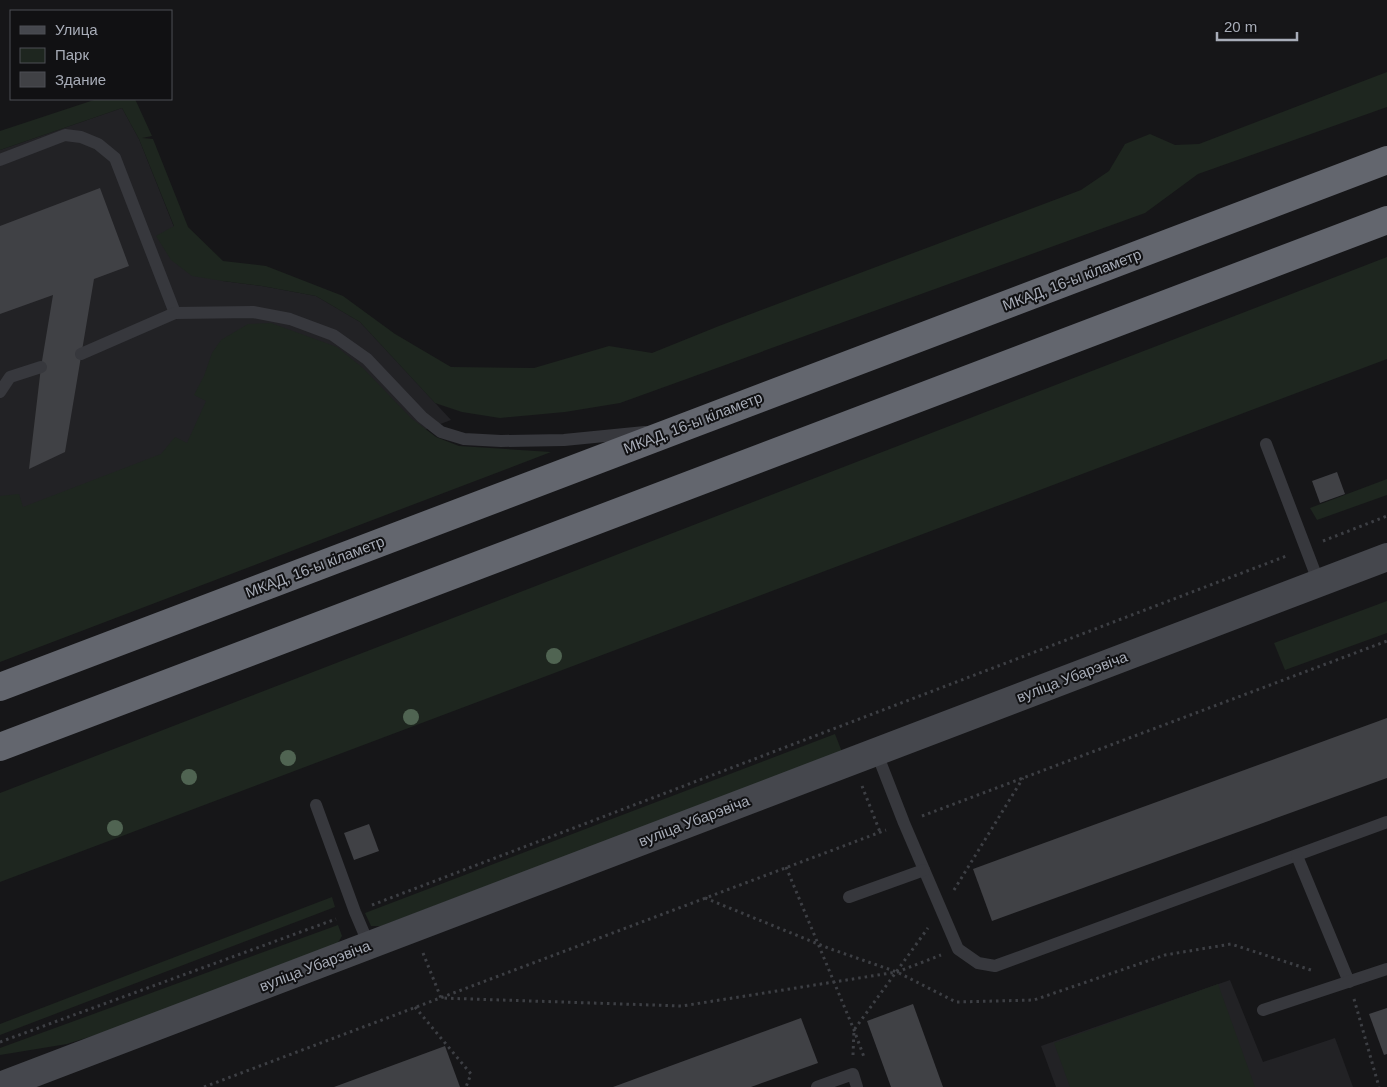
<svg xmlns="http://www.w3.org/2000/svg" width="1387" height="1087" viewBox="0 0 1387 1087" font-family="Arial,sans-serif">
<rect width="100%" height="100%" fill="#161618"/>
<!-- built -->
<g fill="#222225">
<polygon points="122,108 139,139 174,227 223,281 262,286 316,296 360,322 451,420 0,591 0,150"/>
<polygon points="1230,980 1263,1062 1335,1038 1353,1087 1056,1087 1041,1046"/>
</g>
<!-- green -->
<g fill="#1e261f">
<polygon points="1387,72 1387,107 1198,174 1145,213 620,403 565,412 500,418 462,412 435,403 360,322 316,296 262,286 223,281 192,276 171,260 156,236 174,226 139,139 122,108 0,150 0,131 97,99 135,99 152,136 142,138 153,139 188,227 223,261 266,266 343,296 395,334 451,367 534,368 609,346 652,353 719,326 1081,190 1109,171 1125,144 1150,134 1175,145 1199,144"/>
<polygon points="1387,257 1387,359 0,882 0,793"/>
<polygon points="271,323 337,347 363,368 411,418 436,437 459,446 551,452 0,662 0,496 19,494 23,507 161,454 175,437 187,443 206,401 194,395 204,376 212,353 221,340 248,324"/>
<polygon points="1387,479 1387,495 1317,520 1310,508"/>
<polygon points="1387,601 1387,633 1285,670 1274,643"/>
<polygon points="835,734 842,752 381,926 371,926 365,913"/>
<polygon points="332,897 335,907 0,1035 0,1024"/>
<polygon points="338,925 342,936 336,946 155,1016 67,1044 0,1055 0,1048"/>
<polygon points="1218,984 1255,1087 1070,1087 1054,1043"/>
</g>
<!-- building -->
<g fill="#404145">
<polygon points="100,188 129,266 94,279 65,452 29,469 41,367 53,295 0,314 0,226"/>
<polygon points="1337,472 1345,494 1320,503 1312,481"/>
<polygon points="1387,718 1387,778 992,921 973,869"/>
<polygon points="369,824 379,851 354,860 344,833"/>
<polygon points="913,1004 943,1087 891,1087 867,1021"/>
<polygon points="1387,1008 1387,1054 1384,1055 1369,1014"/>
<polygon points="801,1018 818,1063 751,1087 613,1087"/>
<polygon points="445,1046 460,1087 334,1087"/>
</g>
<g fill="none" stroke-linecap="round" stroke-linejoin="round">
<!-- path -->
<g stroke="#3d3f44" stroke-width="3" stroke-dasharray="2.5 4" stroke-linecap="butt">
<polyline points="1323,541 1387,516"/>
<polyline points="862,786 880,832"/>
<polyline points="922,816 1387,641"/>
<polyline points="786,867 854,1030 864,1057"/>
<polyline points="954,890 1023,778"/>
<polyline points="705,898 828,948 897,972 956,1002 1034,1000 1165,955 1231,944 1314,971"/>
<polyline points="372,905 1289,555"/>
<polyline points="423,953 441,998 682,1006 897,972 941,955"/>
<polyline points="1354,999 1379,1087"/>
<polyline points="415,1007 471,1074 466,1087"/>
<polyline points="0,1042 336,919"/>
<polyline points="853,1055 854,1030 928,928"/>
<polyline points="204,1087 886,830"/>
</g>
<!-- lane -->
<g stroke="#37383d" stroke-width="12">
<polyline points="0,160 65,135 81,137 98,144 115,158 175,313"/>
<polyline points="81,354 175,313 253,312 290,319 333,335 367,359 422,417 441,432 464,439 501,441 564,440 645,432"/>
<polyline points="0,392 10,377 41,367"/>
<polyline points="1266,444 1319,583"/>
<polyline points="876,751 904,823 958,949 978,963 995,966 1387,822"/>
<polyline points="316,805 355,912 369,945"/>
<polyline points="1297,856 1349,982"/>
<polyline points="849,897 924,870"/>
<polyline points="1263,1010 1387,969"/>
<polyline points="817,1087 853,1074 857,1087"/>
</g>
<!-- secondary -->
<polyline stroke="#45474d" stroke-width="28" points="0,1086 1387,557"/>
<!-- highway -->
<g stroke="#63666e" stroke-width="28">
<path d="M 0,687 C 462,511 925,336 1387,160"/>
<polyline points="0,747 1387,220"/>
</g>
</g>
<!-- trees -->
<g fill="#506452">
<circle cx="554" cy="656" r="8"/>
<circle cx="411" cy="717" r="8"/>
<circle cx="288" cy="758" r="8"/>
<circle cx="189" cy="777" r="8"/>
<circle cx="115" cy="828" r="8"/>
</g>
<g text-anchor="middle" stroke-width="4" stroke-linejoin="round" paint-order="stroke">
<!-- street labels -->
<g font-size="15" fill="#a8adb8" stroke="#111113">
<text transform="translate(1072 280) rotate(-21)" y="5">МКАД, 16-ы кіламетр</text>
<text transform="translate(693 423) rotate(-21)" y="5">МКАД, 16-ы кіламетр</text>
<text transform="translate(315 567) rotate(-21)" y="5">МКАД, 16-ы кіламетр</text>
<text transform="translate(1072 677) rotate(-21)" y="5">вуліца Убарэвіча</text>
<text transform="translate(694 821) rotate(-21)" y="5">вуліца Убарэвіча</text>
<text transform="translate(315 966) rotate(-21)" y="5">вуліца Убарэвіча</text>
</g>
</g>
<!-- legend -->
<rect x="10" y="10" width="162" height="90" fill="#111113" stroke="#4d4f55"/>
<rect x="20" y="26" width="25" height="8" fill="#45474d" stroke="#4d4f55"/>
<text x="55" y="35" font-size="15" fill="#a8adb8">Улица</text>
<rect x="20" y="48" width="25" height="15" fill="#1e261f" stroke="#4d4f55"/>
<text x="55" y="60" font-size="15" fill="#a8adb8">Парк</text>
<rect x="20" y="72" width="25" height="15" fill="#404145" stroke="#4d4f55"/>
<text x="55" y="85" font-size="15" fill="#a8adb8">Здание</text>
<!-- scale -->
<path d="M1217 32v8h80v-8" fill="none" stroke="#a8adb8" stroke-width="2.5"/>
<text x="1224" y="32" font-size="15" fill="#a8adb8" stroke="#111113" stroke-width="4" paint-order="stroke">20 m</text>
</svg>
